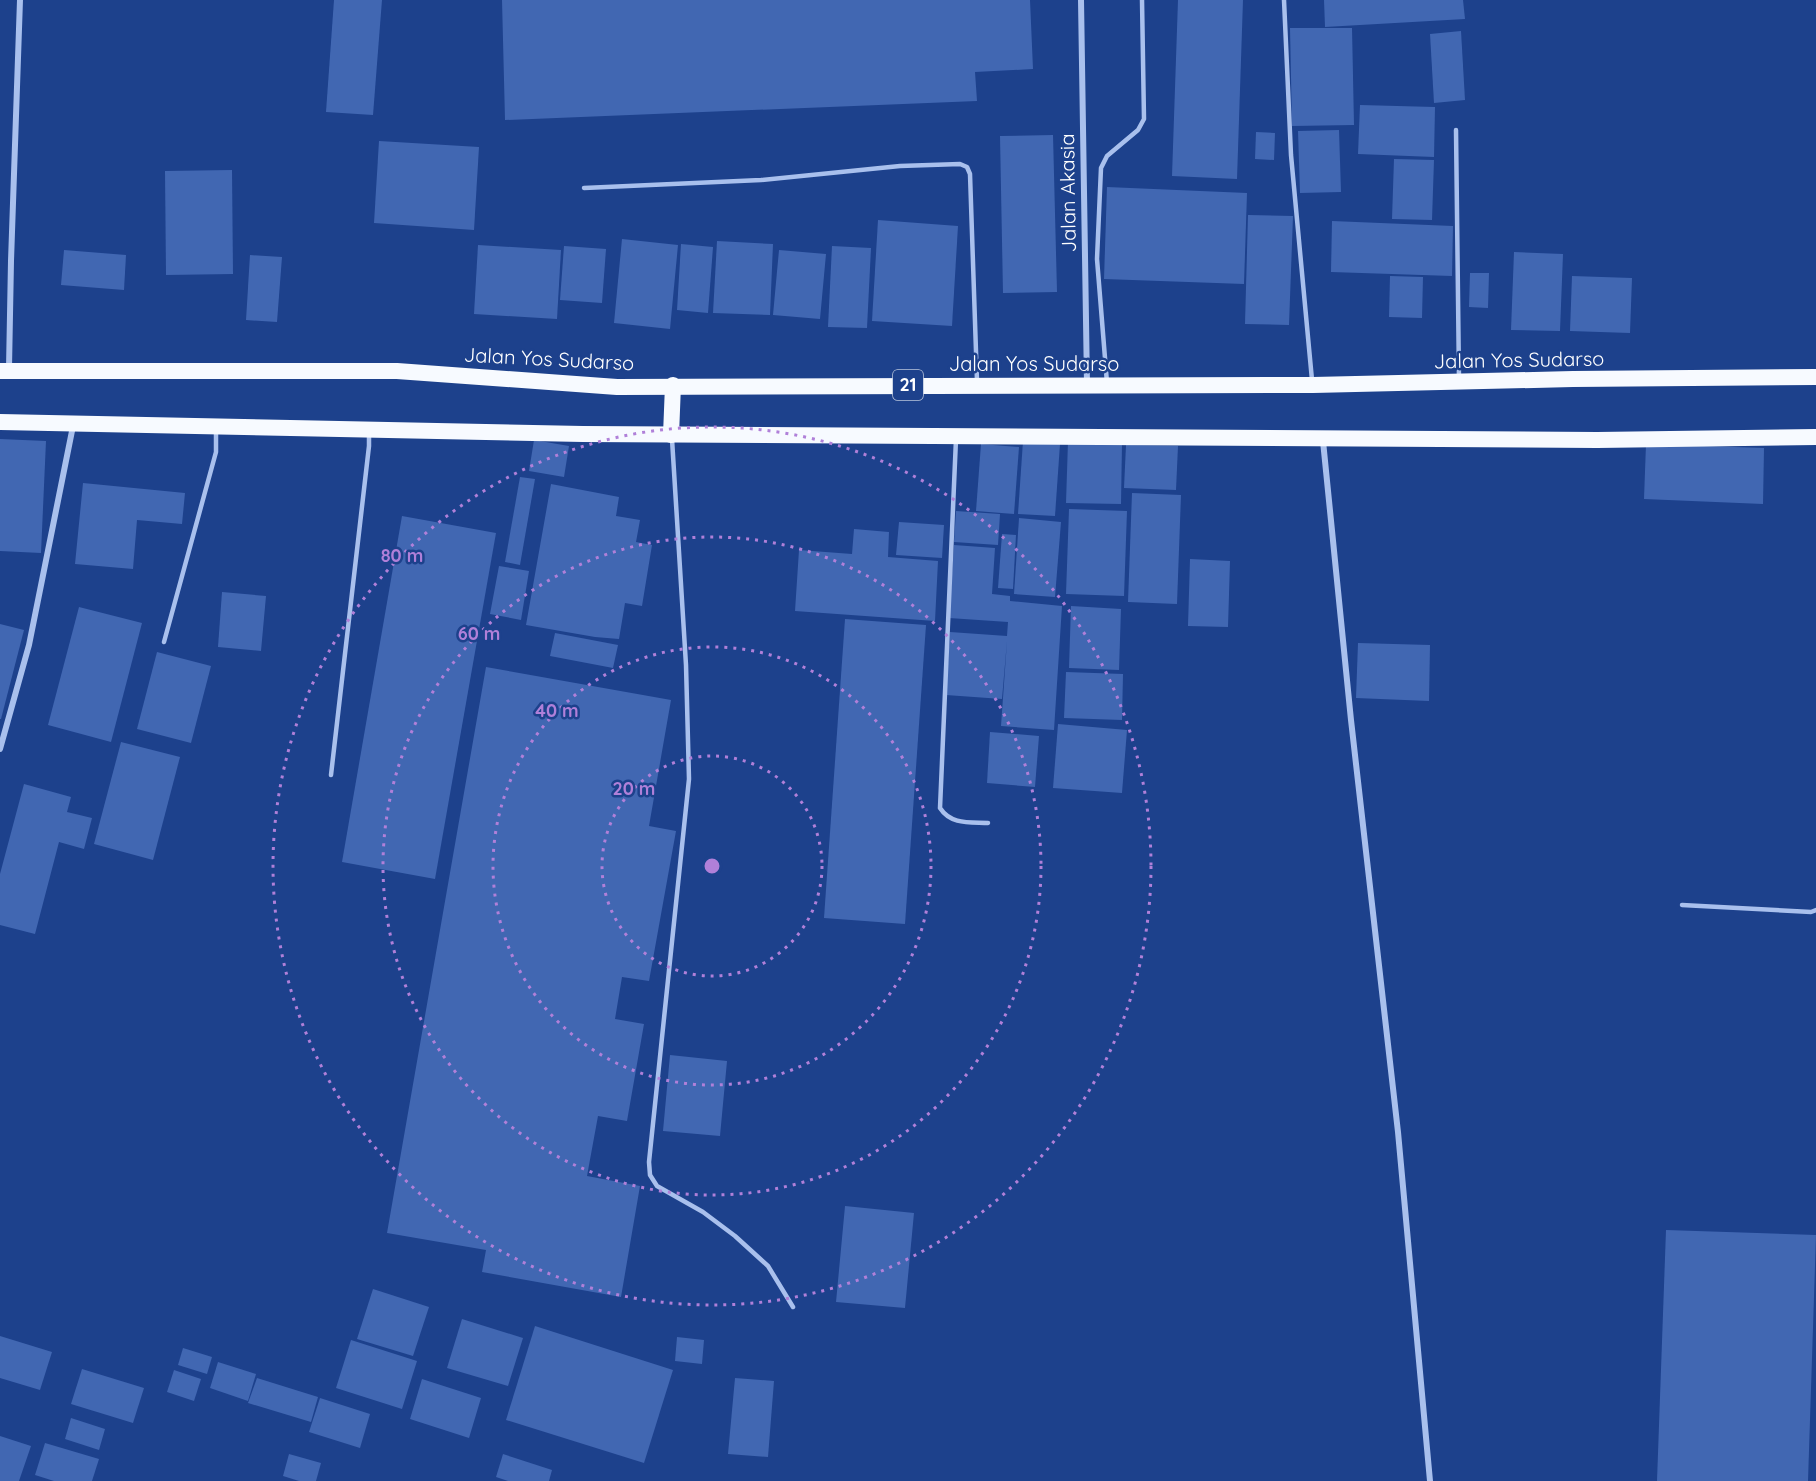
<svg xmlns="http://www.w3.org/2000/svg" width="1816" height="1481" viewBox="0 0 1816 1481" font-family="Quicksand,sans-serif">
<rect width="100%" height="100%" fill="#1d418c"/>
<!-- building -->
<g fill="#4167b2">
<polygon points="334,0 382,0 373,115 326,112"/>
<polygon points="502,0 1030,0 1033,69 975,72 977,101 505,120"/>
<polygon points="1178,0 1243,0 1237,179 1172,176"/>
<polygon points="1324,0 1463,0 1465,19 1325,27"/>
<polygon points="1290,28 1352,28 1354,125 1292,126"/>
<polygon points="1461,31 1465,100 1434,103 1430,34"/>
<polygon points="1360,105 1435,107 1434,157 1358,154"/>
<polygon points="1339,130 1341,192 1300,193 1298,131"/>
<polygon points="1256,132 1275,133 1274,160 1255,159"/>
<polygon points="1053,135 1057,292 1003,293 1000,136"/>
<polygon points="379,141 479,147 474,230 374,223"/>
<polygon points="1394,159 1434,160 1432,220 1392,219"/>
<polygon points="232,170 233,274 166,275 165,171"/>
<polygon points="1107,187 1247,193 1244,284 1104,279"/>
<polygon points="1248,215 1293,216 1289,325 1245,324"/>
<polygon points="878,220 958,226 952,326 872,321"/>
<polygon points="1332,221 1453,226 1452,276 1331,272"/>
<polygon points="622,239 678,245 670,329 614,323"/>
<polygon points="717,241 773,244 770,315 713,313"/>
<polygon points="681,244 713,247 708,313 677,310"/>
<polygon points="478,245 561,250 557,319 474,314"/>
<polygon points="564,246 606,249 602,303 560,300"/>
<polygon points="832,246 871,248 867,328 828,327"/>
<polygon points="64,250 126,255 124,290 61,285"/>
<polygon points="779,250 826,254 820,319 773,315"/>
<polygon points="1514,252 1563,254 1560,331 1511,330"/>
<polygon points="250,255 282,257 277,322 246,320"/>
<polygon points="1470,273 1489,273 1488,308 1469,307"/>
<polygon points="1390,276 1423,277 1422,318 1389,317"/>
<polygon points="1572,276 1632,278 1630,333 1570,331"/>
<polygon points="0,439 46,441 41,553 0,551"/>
<polygon points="534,440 569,446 564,477 529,471"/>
<polygon points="1023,441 1060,444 1055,516 1018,514"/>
<polygon points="1068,441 1122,443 1121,504 1066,503"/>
<polygon points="981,444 1019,447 1014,514 976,511"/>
<polygon points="1646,444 1764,448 1763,504 1644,499"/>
<polygon points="1126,445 1178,446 1176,490 1124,488"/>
<polygon points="520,477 535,479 520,565 505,562"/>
<polygon points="83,483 185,493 182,524 137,520 133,569 75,564"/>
<polygon points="551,484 619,497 616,516 640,520 636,542 652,545 642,606 625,603 619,639 595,637 526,625"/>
<polygon points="1132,493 1181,495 1177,604 1128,602"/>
<polygon points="1069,509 1127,511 1124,596 1066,594"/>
<polygon points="956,511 1000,514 998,545 954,542"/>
<polygon points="402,516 496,533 435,879 342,862"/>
<polygon points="1019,518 1061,522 1055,597 1014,594"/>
<polygon points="899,522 944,525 942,558 896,555"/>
<polygon points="854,529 889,532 888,557 938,561 935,621 795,611 799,550 852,554"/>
<polygon points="1002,534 1016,535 1013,589 998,588"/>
<polygon points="954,545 995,548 992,594 1010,596 1010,601 1062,606 1054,730 1001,726 1007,641 1002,699 946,695 950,632 1007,636 1008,622 949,618"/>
<polygon points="1190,559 1230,561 1228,627 1188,626"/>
<polygon points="499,566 529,571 521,620 490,614"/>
<polygon points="222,592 266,596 261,651 218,647"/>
<polygon points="1071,606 1121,609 1119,670 1069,668"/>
<polygon points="79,607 142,623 111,742 48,725"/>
<polygon points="845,619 926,625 905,924 824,918"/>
<polygon points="0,624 24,630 1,719 0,719"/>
<polygon points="555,633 618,645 613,668 550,656"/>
<polygon points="1358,643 1430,645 1429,701 1356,698"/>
<polygon points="157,652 211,666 191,743 137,729"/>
<polygon points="486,667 671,700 649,826 676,831 649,981 622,977 615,1019 644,1024 627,1121 598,1116 587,1176 640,1186 621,1297 482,1272 486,1250 387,1233"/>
<polygon points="1066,672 1123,674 1122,720 1064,718"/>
<polygon points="1058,724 1127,730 1122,793 1053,788"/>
<polygon points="990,732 1039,736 1035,787 987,783"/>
<polygon points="121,742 180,757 153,860 94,844"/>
<polygon points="24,784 71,797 67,812 92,818 84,849 59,842 35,934 0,925 0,874"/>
<polygon points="670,1055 727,1061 720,1136 663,1131"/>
<polygon points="845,1206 914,1213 905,1308 836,1302"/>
<polygon points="1666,1230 1816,1235 1808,1481 1657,1481"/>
<polygon points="373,1289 429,1307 413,1356 357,1339"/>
<polygon points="462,1319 523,1338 508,1386 447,1368"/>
<polygon points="535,1326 673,1370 644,1463 506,1420"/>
<polygon points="0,1336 52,1352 40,1390 0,1378"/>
<polygon points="677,1337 704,1340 702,1364 675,1361"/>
<polygon points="351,1340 417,1361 402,1409 336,1388"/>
<polygon points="183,1348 212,1357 207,1374 178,1365"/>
<polygon points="218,1362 256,1374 248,1401 210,1388"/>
<polygon points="82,1369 144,1388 133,1423 71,1404"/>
<polygon points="174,1370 201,1379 194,1401 167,1392"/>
<polygon points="257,1378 318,1397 311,1422 248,1403"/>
<polygon points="735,1378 774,1381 768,1457 728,1454"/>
<polygon points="422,1379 481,1398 469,1438 410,1419"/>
<polygon points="320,1398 370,1414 360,1448 309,1432"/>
<polygon points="71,1418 105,1429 99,1450 65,1439"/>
<polygon points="0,1436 31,1446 19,1481 0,1481"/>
<polygon points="45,1443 99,1459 92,1481 54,1481 35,1475"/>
<polygon points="289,1454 321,1463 316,1481 299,1481 283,1476"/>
<polygon points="503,1454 552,1470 549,1481 508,1481 496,1477"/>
</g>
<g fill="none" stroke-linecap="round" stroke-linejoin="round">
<!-- service -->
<g stroke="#a9c0ed" stroke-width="4.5">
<polyline points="1284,0 1291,155 1312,380"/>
<polyline points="1456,130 1459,379"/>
<polyline points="584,188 761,180 900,166 960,164 967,167 970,174 977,381"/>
<polyline points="1107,383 1097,259 1101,168 1107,156 1138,130 1144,119 1142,0"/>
<polyline points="672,439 686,665 689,779 649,1162 650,1175 657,1186 703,1212 735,1236 768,1266 793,1307"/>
<path d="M 956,439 L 940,808 C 951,825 970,822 988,823"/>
<polyline points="164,642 216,452 216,429"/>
<polyline points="331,775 369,446 369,433"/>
<polyline points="1682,905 1811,912 1816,910"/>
</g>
<!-- minor -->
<g stroke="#a9c0ed" stroke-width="6">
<polyline points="1081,0 1087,384"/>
<polyline points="9,368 11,261 20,0"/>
<polyline points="1323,441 1351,720 1398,1132 1430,1481"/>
<polyline points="0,749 29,645 73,426"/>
</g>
<!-- trunk -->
<g stroke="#f7faff" stroke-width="16">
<polyline points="0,371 397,371 617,387 1313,385 1573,379 1816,377"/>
<polyline points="0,422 583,434 1597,440 1816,437"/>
<polyline points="671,435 673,385"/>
</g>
</g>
<!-- distance rings -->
<g fill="none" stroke="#b080d9" stroke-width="3" stroke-dasharray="3 6">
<circle cx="712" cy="866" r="110"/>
<circle cx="712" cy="866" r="219"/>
<circle cx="712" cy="866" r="329"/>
<circle cx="712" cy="866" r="439"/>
</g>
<g text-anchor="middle" stroke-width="5" stroke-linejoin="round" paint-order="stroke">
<!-- shield labels -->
<rect fill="#1d418c" stroke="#bbc6dc" stroke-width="1.5" x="893" y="370" width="30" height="30" rx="4.5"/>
<g font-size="18" font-weight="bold" fill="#fff">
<text x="908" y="391">21</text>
</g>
<!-- street labels -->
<g font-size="20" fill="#fff" stroke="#1d418c">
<text transform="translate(1068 193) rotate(-91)" y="7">Jalan Akasia</text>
<text transform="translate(549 359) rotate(3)" y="7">Jalan Yos Sudarso</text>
<text transform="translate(1519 360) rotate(-1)" y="7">Jalan Yos Sudarso</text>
<text x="1034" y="371">Jalan Yos Sudarso</text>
</g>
</g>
<circle cx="712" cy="866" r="9" fill="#b080d9" stroke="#1d418c" stroke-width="3"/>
<g font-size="18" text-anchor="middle" font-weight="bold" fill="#b080d9" stroke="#1d418c" stroke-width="5" stroke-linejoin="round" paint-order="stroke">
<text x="402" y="562">80 m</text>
<text x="479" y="640">60 m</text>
<text x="557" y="717">40 m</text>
<text x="634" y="795">20 m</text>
</g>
</svg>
